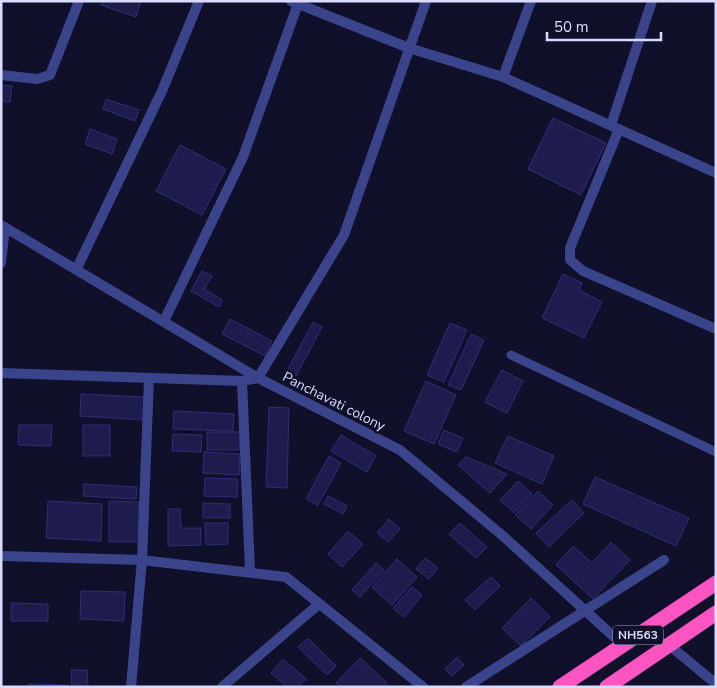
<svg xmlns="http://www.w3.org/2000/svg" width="717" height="688" viewBox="0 0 717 688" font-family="'Nunito Sans',sans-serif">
<rect width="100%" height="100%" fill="#10102b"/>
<!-- building -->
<g fill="#1d1c4d" stroke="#302d79">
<polygon points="102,1 141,1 136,17 101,5"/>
<polygon points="1,85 12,86 10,102 1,101"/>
<polygon points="106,99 139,110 135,121 103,109"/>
<polygon points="553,118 606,143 581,195 528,169"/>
<polygon points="90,129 117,139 112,154 85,144"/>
<polygon points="180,145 226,169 202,215 156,191"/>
<polygon points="202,271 212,276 204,289 222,300 219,307 191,291"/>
<polygon points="563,274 582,283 579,290 602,302 584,338 542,318"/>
<polygon points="230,319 272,341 265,356 222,334"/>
<polygon points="313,322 322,327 296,376 287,371"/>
<polygon points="450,323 467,330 444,382 427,375"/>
<polygon points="471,334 484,340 461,390 448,385"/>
<polygon points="502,370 523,381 507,413 485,402"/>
<polygon points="426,381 456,395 434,444 404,431"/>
<polygon points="81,394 146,397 145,420 80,416"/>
<polygon points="269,407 289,408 287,488 266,487"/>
<polygon points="174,411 234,414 233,431 173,429"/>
<polygon points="19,425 52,425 51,446 18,445"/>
<rect x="83" y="425" width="27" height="31"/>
<polygon points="444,430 463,438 457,452 438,444"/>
<rect x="207" y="432" width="33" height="18"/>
<polygon points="173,434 202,435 201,452 172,451"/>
<polygon points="341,435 376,456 367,472 331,451"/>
<polygon points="508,436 554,456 542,484 495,463"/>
<polygon points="204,452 240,454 239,475 203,473"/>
<polygon points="329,456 341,463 318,505 306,499"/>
<polygon points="466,457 507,474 490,493 458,465"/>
<polygon points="595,477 689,518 676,546 583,504"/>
<polygon points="205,478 238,479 237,497 204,496"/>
<polygon points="518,481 532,494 514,513 500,500"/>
<polygon points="84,484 137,487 136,499 83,496"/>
<polygon points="538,491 553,505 531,529 515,515"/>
<polygon points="328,496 347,506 343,514 324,504"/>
<polygon points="572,500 584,513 549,547 536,533"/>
<polygon points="48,501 102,504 101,541 46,538"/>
<polygon points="109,501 139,502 139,542 109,542"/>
<polygon points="203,503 230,504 230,518 203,518"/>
<polygon points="168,509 180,509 181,528 201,528 201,545 168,546"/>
<polygon points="389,519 400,529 388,542 377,533"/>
<polygon points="205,523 228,523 228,544 206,545"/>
<polygon points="460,523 487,547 476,558 449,534"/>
<polygon points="348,531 363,544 342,567 328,554"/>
<polygon points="611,542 630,560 593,599 556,565 573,546 592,563"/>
<polygon points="425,558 438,568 429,579 416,569"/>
<polygon points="397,559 417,577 392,605 372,587"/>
<polygon points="376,563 384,570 360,597 352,590"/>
<polygon points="491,577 500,586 475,610 465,600"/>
<polygon points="412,587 422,595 404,617 393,608"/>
<polygon points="81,591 125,592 124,621 80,619"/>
<polygon points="531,598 550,617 521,646 502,628"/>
<polygon points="11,603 48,604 48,621 11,621"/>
<polygon points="308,638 336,666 327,675 298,647"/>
<polygon points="457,657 464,665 452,676 445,669"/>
<polygon points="360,658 387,683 384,687 340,687 336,683"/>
<polygon points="283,659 306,679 298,687 287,687 271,673"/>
<polygon points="71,670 87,670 88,687 72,687"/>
<polygon points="29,684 67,685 67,687 28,687"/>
</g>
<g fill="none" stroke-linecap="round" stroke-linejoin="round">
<!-- lane -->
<polyline stroke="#3a448b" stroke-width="9" points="511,355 716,452"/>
<!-- street -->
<g stroke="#3a448b" stroke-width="10">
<polyline points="291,1 409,48 503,77 716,173"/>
<polyline points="1,75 37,79 50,75 79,1"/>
<polyline points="503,77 531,1"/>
<polyline points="611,125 652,1"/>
<polyline points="619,129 570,248 570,260 583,271 716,329"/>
<polyline points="1,225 258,378 400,450 503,536 623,645"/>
<polyline points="1,263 5,227"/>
<polyline points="77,268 162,91 199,1"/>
<polyline points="164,321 243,157 299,1"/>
<polyline points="1,373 242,381 258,378 344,235 426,1"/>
<polyline points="242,381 250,571"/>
<polyline points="1,556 142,560 286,577 423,687"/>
<polyline points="669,645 716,684"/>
<polyline points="131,687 142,560 149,378"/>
<polyline points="222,687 319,604"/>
<polyline points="466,687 664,560"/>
</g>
<!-- highway -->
<g stroke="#ff55c2" stroke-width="15">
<polyline points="560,687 716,583"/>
<polyline points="607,687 716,613"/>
</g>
</g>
<g text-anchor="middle" stroke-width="5" stroke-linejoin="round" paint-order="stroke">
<!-- shield labels -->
<rect fill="#10102b" stroke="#9d9fbf" stroke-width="1" x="613" y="625.5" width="50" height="19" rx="4"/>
<g font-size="12" font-weight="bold" fill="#dadcff">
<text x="638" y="639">NH563</text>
</g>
<!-- street labels -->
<g font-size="14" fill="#dadcff" stroke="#10102b">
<text transform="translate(334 401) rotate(27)" y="5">Panchavati colony</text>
</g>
</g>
<!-- border -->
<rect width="717" height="688" fill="none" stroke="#dadcff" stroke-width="5"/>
<!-- scale -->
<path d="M547 32v8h114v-8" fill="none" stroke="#dadcff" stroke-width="2.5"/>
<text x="554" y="32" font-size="15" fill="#dadcff" stroke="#10102b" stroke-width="4" paint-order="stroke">50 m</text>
</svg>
